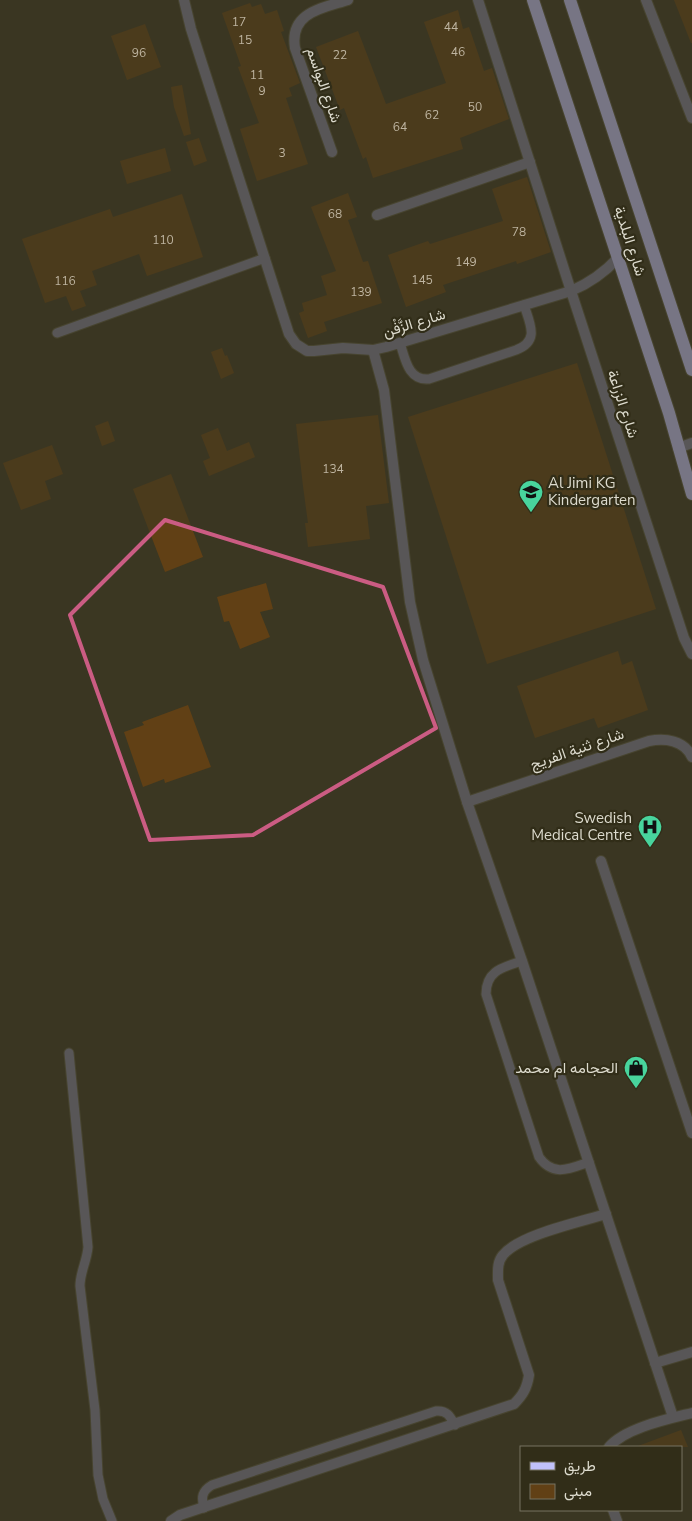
<svg xmlns="http://www.w3.org/2000/svg" width="692" height="1521" viewBox="0 0 692 1521" font-family="'Nunito Sans',Vazirmatn,sans-serif">
<rect width="100%" height="100%" fill="#3b3722"/>
<!-- building -->
<g fill="#614015">
<polygon points="674,0 692,0 692,43 691,43"/>
<polygon points="250,3 252,7 261,4 265,14 277,10 284,31 281,32 300,83 289,88 292,96 286,98 308,164 257,181 240,129 259,123 238,67 241,66 222,13"/>
<polygon points="458,10 463,29 469,27 484,71 492,68 509,119 460,138 463,149 373,178 366,157 363,159 344,108 340,110 316,47 358,31 386,104 446,83 424,22"/>
<polygon points="145,24 161,67 127,80 111,36"/>
<polygon points="182,85 191,134 184,136 174,107 171,87"/>
<polygon points="199,138 207,161 194,166 186,142"/>
<polygon points="165,148 171,171 127,184 120,161"/>
<polygon points="527,177 551,252 517,264 516,261 443,285 446,292 406,307 388,255 428,241 430,244 503,221 492,189"/>
<polygon points="348,193 357,217 348,220 363,262 368,261 382,303 324,322 327,331 308,338 299,313 304,311 302,303 327,295 321,276 336,271 311,207"/>
<polygon points="182,194 203,257 147,276 139,254 92,271 97,285 80,291 86,306 72,311 66,296 45,303 22,239 110,209 113,217"/>
<polygon points="222,348 225,356 227,355 234,373 221,379 211,352"/>
<polygon points="577,363 656,609 487,664 408,417"/>
<polygon points="378,415 389,503 366,506 370,539 308,547 305,523 308,523 303,486 296,424"/>
<polygon points="108,421 115,441 102,446 95,426"/>
<polygon points="218,428 227,451 249,442 255,457 209,476 203,461 210,458 201,435"/>
<polygon points="52,445 63,474 45,481 51,499 21,510 3,463"/>
<polygon points="171,474 203,557 165,572 133,489"/>
<polygon points="266,583 273,609 260,612 270,637 240,649 229,621 224,622 217,597"/>
<polygon points="618,651 622,665 632,661 648,710 598,728 594,718 535,738 517,686"/>
<polygon points="188,705 211,767 165,783 164,779 143,787 124,732 144,725 142,722"/>
<polygon points="681,1430 688,1447 639,1447 638,1446"/>
</g>
<g fill="none" stroke-linecap="round" stroke-linejoin="round">
<defs>
<g id="service">
<polyline points="57,333 265,258"/>
<path d="M 400,343 C 405,358 408,381 429,379 L 516,350 C 540,341 530,324 524,305"/>
<path d="M 522,961 C 504,967 486,970 486,994 L 539,1157 C 553,1177 569,1169 589,1162"/>
<path d="M 69,1053 L 88,1247 C 87,1261 80,1272 80,1286 L 95,1410 L 98,1475 L 103,1499 L 112,1521"/>
<path d="M 204,1508 C 201,1497 202,1491 212,1485 L 436,1411 C 447,1410 450,1416 455,1425"/>
</g>
<g id="minor">
<path d="M 184,0 L 191,29 L 289,334 L 296,344 L 307,351 L 314,351 L 343,348 L 373,350 L 386,347 L 571,291 C 590,283 604,273 618,258"/>
<polyline points="478,0 571,291 684,638 692,654"/>
<polyline points="646,0 692,118"/>
<path d="M 332,152 L 295,48 C 289,12 323,8 348,0"/>
<polyline points="377,215 530,162"/>
<polyline points="373,350 384,390 410,602 423,660 467,802 522,961 673,1417"/>
<path d="M 467,802 L 649,741 C 665,738 684,740 692,757"/>
<polyline points="601,861 692,1133"/>
<polyline points="655,1363 692,1352"/>
<path d="M 609,1447 C 625,1428 668,1419 692,1413"/>
<polyline points="613,1510 617,1521"/>
<path d="M 171,1521 L 180,1515 L 514,1404 C 523,1395 527,1388 529,1375 L 498,1280 C 498,1271 497,1262 503,1255 C 519,1235 580,1222 606,1214"/>
</g>
<polyline id="tertiary" points="678,448 692,443"/>
<g id="primary">
<polyline points="533,0 669,413 692,494"/>
<polyline points="570,0 692,370"/>
</g>
</defs>
<!-- service casing -->
<use href="#service" stroke="#585541" stroke-width="11"/>
<!-- minor casing -->
<use href="#minor" stroke="#585541" stroke-width="12"/>
<!-- tertiary casing -->
<use href="#tertiary" stroke="#585541" stroke-width="12"/>
<!-- primary casing -->
<use href="#primary" stroke="#585541" stroke-width="14"/>
<!-- service -->
<use href="#service" stroke="#7c7d98" stroke-width="9"/>
<!-- minor -->
<use href="#minor" stroke="#7c7d98" stroke-width="10"/>
<!-- tertiary -->
<use href="#tertiary" stroke="#7c7d98" stroke-width="10"/>
<!-- primary -->
<use href="#primary" stroke="#c1c1fa" stroke-width="12"/>
</g>
<!-- marked area -->
<path d="M0 0H692V1521H0ZM 165,520 L 383,587 L 436,728 L 253,835 L 150,840 L 70,615 Z" fill="#3b3722" fill-opacity=".55" fill-rule="evenodd"/>
<path fill="none" stroke="#cb5c83" stroke-width="4" stroke-linejoin="round" d="M 165,520 L 383,587 L 436,728 L 253,835 L 150,840 L 70,615 Z"/>
<!-- icons -->
<defs>
<symbol id="school-pin" viewBox="-11 -11 22 30"><path d="M0 17L-7.5 6A9.5 9.5 0 1 1 7.5 6Z" fill="#48d49d" stroke="#312d18"/><path d="M0-5L7-2L0 1L-7-2ZM-4 1L0 2.5L4 1V4Q0 6-4 4Z" fill="#111"/></symbol>
<symbol id="hospital-pin" viewBox="-11 -11 22 30"><path d="M0 17L-7.5 6A9.5 9.5 0 1 1 7.5 6Z" fill="#48d49d" stroke="#312d18"/><path d="M-5-5h3v3.5h4V-5h3V5h-3V1.5h-4V5h-3Z" fill="#111"/></symbol>
<symbol id="shop-pin" viewBox="-11 -11 22 30"><path d="M0 17L-7.5 6A9.5 9.5 0 1 1 7.5 6Z" fill="#48d49d" stroke="#312d18"/><path d="M-5-2.5h2.3a2.7 3.5 0 0 1 5.4 0H5L5.5 6h-11ZM-1.5-2.5h3a1.5 2.3 0 0 0-3 0Z" fill="#111"/></symbol>
</defs>
<g fill-rule="evenodd">
<use href="#school-pin" x="517" y="478" width="28" height="38"/>
<use href="#hospital-pin" x="636" y="813" width="28" height="38"/>
<use href="#shop-pin" x="622" y="1054" width="28" height="38"/>
</g>
<g text-anchor="middle" stroke-width="4.5" stroke-linejoin="round" paint-order="stroke">
<!-- number labels -->
<g font-size="12" fill="#beb4a0">
<text x="239" y="26">17</text>
<text x="451" y="31">44</text>
<text x="245" y="44">15</text>
<text x="458" y="56">46</text>
<text x="139" y="57">96</text>
<text x="340" y="59">22</text>
<text x="257" y="79">11</text>
<text x="262" y="95">9</text>
<text x="475" y="111">50</text>
<text x="432" y="119">62</text>
<text x="400" y="131">64</text>
<text x="282" y="157">3</text>
<text x="335" y="218">68</text>
<text x="519" y="236">78</text>
<text x="163" y="244">110</text>
<text x="466" y="266">149</text>
<text x="422" y="284">145</text>
<text x="65" y="285">116</text>
<text x="361" y="296">139</text>
<text x="333" y="473">134</text>
</g>
<!-- street labels -->
<g font-size="15" fill="#dddbce" stroke="#312d18">
<text transform="translate(324 85) rotate(71)" y="5">شارع البواسم</text>
<text transform="translate(630 241) rotate(72)" y="5">شارع البلدية</text>
<text transform="translate(414 323) rotate(-17)" y="5">شارع الزَّفْن</text>
<text transform="translate(623 404) rotate(72)" y="5">شارع الزراعة</text>
<text transform="translate(577 749) rotate(-19)" y="5">شارع ثنية الفريج</text>
</g>
<!-- poi labels -->
<g font-size="15" fill="#dddbce" stroke="#312d18" text-anchor="end">
<text x="548" y="488" text-anchor="start">Al Jimi KG<tspan x="548" dy="17">Kindergarten</tspan></text>
<text x="632" y="823">Swedish<tspan x="632" dy="17">Medical Centre</tspan></text>
<text x="618" y="1073">الحجامه ام محمد</text>
</g>
</g>
<!-- legend -->
<rect x="520" y="1446" width="162" height="65" fill="#312d18" stroke="#767361"/>
<rect x="530" y="1462" width="25" height="8" fill="#c1c1fa" stroke="#767361"/>
<text x="564" y="1471" font-size="15" fill="#dddbce">طريق</text>
<rect x="530" y="1484" width="25" height="15" fill="#614015" stroke="#767361"/>
<text x="564" y="1496" font-size="15" fill="#dddbce">مبنى</text>
</svg>
